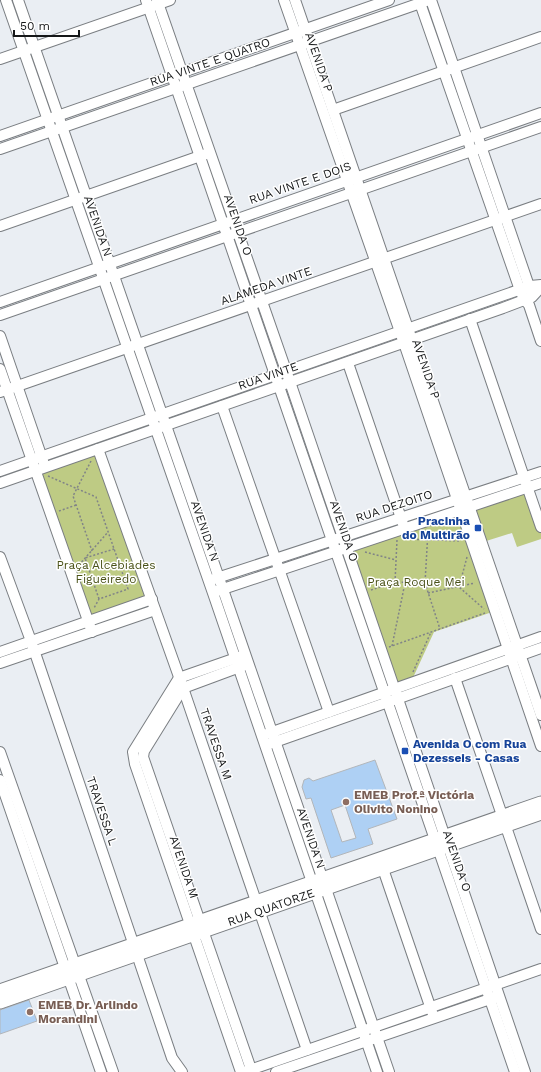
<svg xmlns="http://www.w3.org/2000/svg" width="541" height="1072" viewBox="0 0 541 1072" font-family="'Work Sans',sans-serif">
<rect width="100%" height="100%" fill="#eaeef3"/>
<!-- green -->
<g fill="#becb84">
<polygon points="98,449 151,599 88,621 36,470"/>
<polygon points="527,487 541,527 541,539 517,547 512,533 483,542 470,506"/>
<polygon points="460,510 495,611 434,632 411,682 395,689 346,547"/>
</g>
<!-- building -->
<g fill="#aed0f4" stroke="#b2b6ba" fill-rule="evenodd">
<path d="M 375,760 L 397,819 L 368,829 L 373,844 L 331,858 L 311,798 L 306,799 L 302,787 L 304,780 L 309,778 L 313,781 ZM 345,805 L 356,838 L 342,842 L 331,810 Z"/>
<polygon points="29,1000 37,1021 0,1034 0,1010"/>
</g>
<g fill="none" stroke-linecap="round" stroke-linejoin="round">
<defs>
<g id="minor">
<polyline points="6,0 213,593 377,1072"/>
<polyline points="18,0 219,578 389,1072"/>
<polyline points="146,0 515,1072"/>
<polyline points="157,0 290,382 525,1072"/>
<polyline points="284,0 404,343 541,746"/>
<polyline points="295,0 541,715"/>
<polyline points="419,0 520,290 524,299 529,305 541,341"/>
<polyline points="431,0 531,292"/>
<polyline points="0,59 170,0"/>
<polyline points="333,110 541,37"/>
<polyline points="0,136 389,0"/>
<polyline points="0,149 429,0"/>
<polyline points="0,226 206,154"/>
<polyline points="0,302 541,113"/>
<polyline points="0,315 541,127"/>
<polyline points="470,319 541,527"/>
<polyline points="0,336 43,461"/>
<polyline points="348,363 403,524"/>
<polyline points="0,369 92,632"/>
<polyline points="0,392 541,204"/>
<polyline points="222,406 329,712"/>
<polyline points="98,449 183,688 307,1050"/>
<polyline points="0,471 530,286 541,285"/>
<polyline points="0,483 503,308 532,297 541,287"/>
<polyline points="0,557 31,641 172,1058 182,1072"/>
<polyline points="214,579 541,472"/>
<polyline points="217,591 541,483"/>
<polyline points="0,652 152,599"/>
<polyline points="0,663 155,610"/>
<polyline points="245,665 183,688 144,751 143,757 252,1072"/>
<polyline points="455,678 541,929"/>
<polyline points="267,734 541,637"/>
<polyline points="269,744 541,648"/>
<polyline points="0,752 113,1072"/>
<polyline points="0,780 101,1072"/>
<polyline points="381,863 432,1012"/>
<polyline points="241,1072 135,764 133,752 179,678 242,656"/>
<polyline points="244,1072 541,969"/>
<polyline points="276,1072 496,997"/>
</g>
<g id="tertiary">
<polyline points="0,991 541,803"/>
<path id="s1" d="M 0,1002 L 541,813"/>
</g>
</defs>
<!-- minor casing -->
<use href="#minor" stroke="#7a7e82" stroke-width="12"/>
<!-- tertiary casing -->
<use href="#tertiary" stroke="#7a7e82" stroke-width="15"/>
<!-- path -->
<g stroke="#818487" stroke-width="1.5" stroke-dasharray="2 2" stroke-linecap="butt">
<polyline points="91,461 73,496 92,551"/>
<polyline points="48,476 96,497 128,589 99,599 94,608"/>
<polyline points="59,511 76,505"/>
<polyline points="428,531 425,583 440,629"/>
<polyline points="405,539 461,541"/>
<polyline points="365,552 396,560"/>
<polyline points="467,557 459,587 484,609"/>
<polyline points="79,565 108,532"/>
<polyline points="395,582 397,540"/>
<polyline points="371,590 395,582 424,583"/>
<polyline points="428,593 475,583"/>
<polyline points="99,599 85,558 114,549"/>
<polyline points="392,646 405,583"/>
<polyline points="389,647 485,613"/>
<polyline points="413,672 431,632"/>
</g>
<!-- minor -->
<use href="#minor" stroke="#fff" stroke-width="10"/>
<!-- tertiary -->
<use href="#tertiary" stroke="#fff" stroke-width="13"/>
</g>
<!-- markers -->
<g fill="#1a4fb4" stroke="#fff" stroke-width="1.5">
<rect x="474" y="524" width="8" height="8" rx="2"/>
<rect x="401" y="747" width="8" height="8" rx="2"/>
</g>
<g fill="#8d6e63" stroke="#fff" stroke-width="1.5">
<circle cx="346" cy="802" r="4"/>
<circle cx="30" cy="1012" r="4"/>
</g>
<g text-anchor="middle" stroke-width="3" stroke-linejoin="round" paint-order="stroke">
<!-- street labels -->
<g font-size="12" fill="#151718" stroke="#fff">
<text transform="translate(210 62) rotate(-19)" y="4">RUA VINTE E QUATRO</text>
<text transform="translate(319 62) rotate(71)" y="4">AVENIDA P</text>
<text transform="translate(300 183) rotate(-19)" y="4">RUA VINTE E DOIS</text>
<text transform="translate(238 225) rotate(71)" y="4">AVENIDA O</text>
<text transform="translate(98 226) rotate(71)" y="4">AVENIDA N</text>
<text transform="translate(266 286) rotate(-19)" y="4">ALAMEDA VINTE</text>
<text transform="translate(426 369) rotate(71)" y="4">AVENIDA P</text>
<text transform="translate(268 376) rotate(-19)" y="4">RUA VINTE</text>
<text transform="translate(394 506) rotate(-18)" y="4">RUA DEZOITO</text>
<text transform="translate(205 531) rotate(71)" y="4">AVENIDA N</text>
<text transform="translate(344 531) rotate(71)" y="4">AVENIDA O</text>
<text transform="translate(216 744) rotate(71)" y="4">TRAVESSA M</text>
<text transform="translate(102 811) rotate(71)" y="4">TRAVESSA L</text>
<text transform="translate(311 838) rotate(71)" y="4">AVENIDA N</text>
<text transform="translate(457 861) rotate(71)" y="4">AVENIDA O</text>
<text transform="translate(184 867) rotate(71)" y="4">AVENIDA M</text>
<text dy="4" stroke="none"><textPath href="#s1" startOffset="287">RUA QUATORZE</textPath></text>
</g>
<!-- transit labels -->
<g font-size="12" font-weight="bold" fill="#164399" stroke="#fff" text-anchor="end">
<text x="470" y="525">Pracinha<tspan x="470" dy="14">do Multirão</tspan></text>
<text x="413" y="748" text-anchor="start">Avenida O com Rua<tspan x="413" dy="14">Dezesseis - Casas</tspan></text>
</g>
<!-- park labels -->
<g font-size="12" fill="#4a5218" stroke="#fff">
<text x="106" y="569">Praça Alcebiades<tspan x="106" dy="14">Figueiredo</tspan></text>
<text x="416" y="586">Praça Roque Mei</text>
</g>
<!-- education labels -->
<g font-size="12" font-weight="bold" fill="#785e54" stroke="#fff" text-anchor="start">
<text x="354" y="799">EMEB Prof.ª Victória<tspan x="354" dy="14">Olivito Nonino</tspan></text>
<text x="38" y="1009">EMEB Dr. Arlindo<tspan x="38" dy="14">Morandini</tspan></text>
</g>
</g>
<!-- scale -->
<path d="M14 30v6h65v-6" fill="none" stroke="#151718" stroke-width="2"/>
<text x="20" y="30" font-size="12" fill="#151718" stroke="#ffffff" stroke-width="3" paint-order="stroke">50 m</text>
</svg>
